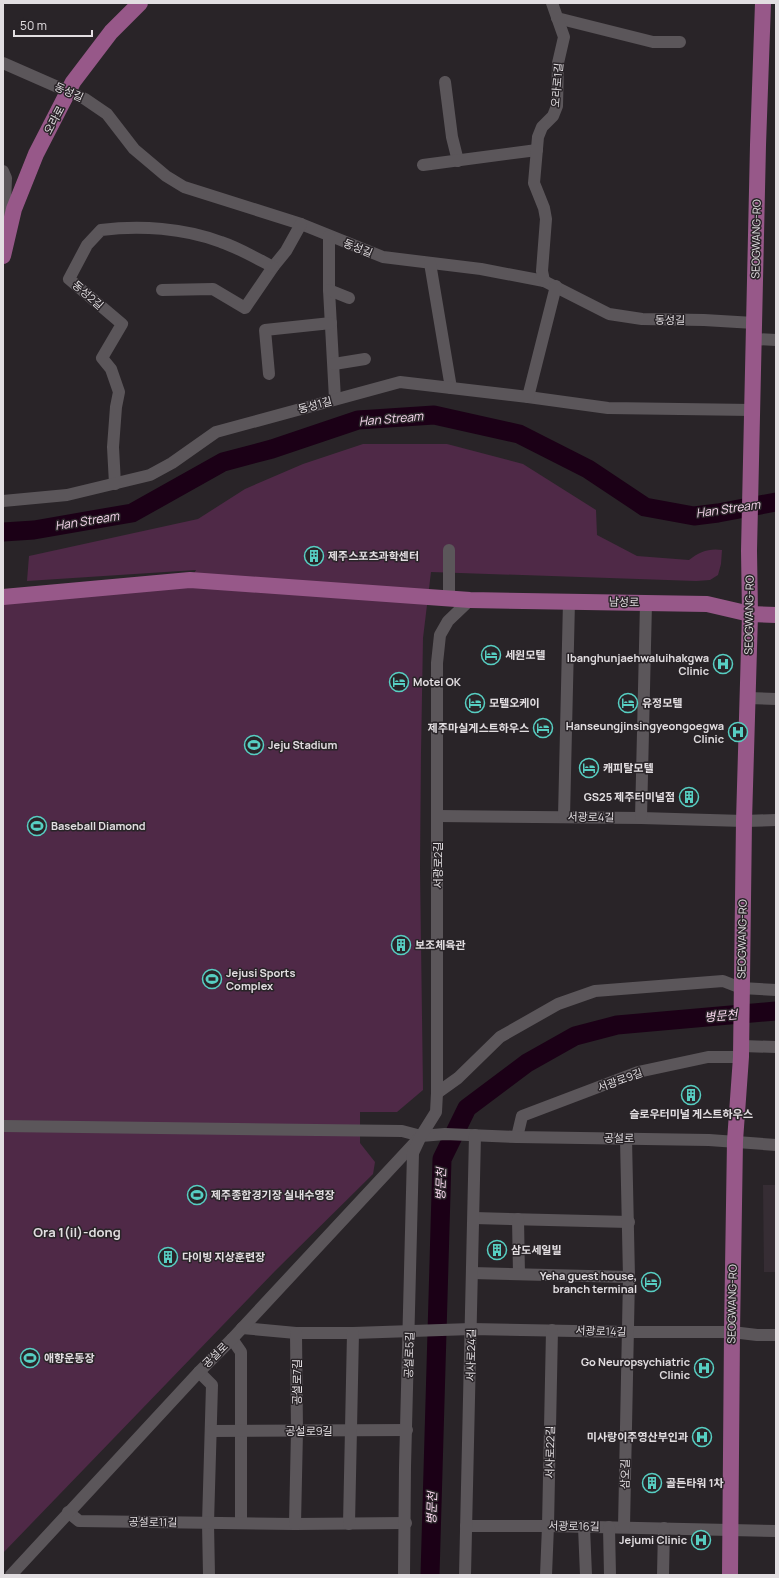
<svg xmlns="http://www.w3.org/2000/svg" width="779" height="1578" viewBox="0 0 779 1578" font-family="Manrope,'Noto Sans KR',sans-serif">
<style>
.built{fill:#362d34}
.green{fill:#4f2947}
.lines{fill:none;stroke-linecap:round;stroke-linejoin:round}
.river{stroke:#1b0016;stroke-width:19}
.minor{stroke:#5b565a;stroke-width:12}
.major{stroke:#975889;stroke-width:16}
.labels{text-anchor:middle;stroke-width:3;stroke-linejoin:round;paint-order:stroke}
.street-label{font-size:11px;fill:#e2dee1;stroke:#292428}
.poi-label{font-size:11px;font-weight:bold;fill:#e2dee1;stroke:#292428;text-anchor:start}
.water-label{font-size:12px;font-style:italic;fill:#f9d8ef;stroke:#292428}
.quarter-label{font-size:13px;font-weight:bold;fill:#e2dee1;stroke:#292428}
</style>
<rect width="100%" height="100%" fill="#292428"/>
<!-- built -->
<path class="built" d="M763,1185H776V1272H764Z"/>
<!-- green -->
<path class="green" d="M363,444H447L523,464L596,510L597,535L637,556L689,560C699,552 709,548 722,550L721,564L718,575L710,580L696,581L431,572L423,638L421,753L420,868L423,1090L397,1112H360V1143L375,1162L373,1174L275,1271L3,1553V599L190,580L196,570L27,581L29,556L198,519L245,489L303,464Z"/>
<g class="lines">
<!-- river -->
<g class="river">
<path d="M3,532L34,530L132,513L223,462L272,449L358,420L434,415L519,434L588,469L645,507L694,516L718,513L776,502"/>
<path d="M430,1575L442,1159L467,1108L527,1063L575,1036L617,1025L776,1011"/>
</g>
<!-- minor -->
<g class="minor">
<path d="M557,18L653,42H680"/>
<path d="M3,63L85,99L107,114L134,149L166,176L184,187L301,224L383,257L481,269L544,281L609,314L642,319L704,320L754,323"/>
<path d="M445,82L452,137L458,161"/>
<path d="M423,165L537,150"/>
<path d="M3,171L6,178L5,205L12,222"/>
<path d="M329,236V290L335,399"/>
<path d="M430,263L451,388"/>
<path d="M544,281L542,271L546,219L544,208L534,183L538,137L542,127L553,116L557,106L558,63L564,37L552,3"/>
<path d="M162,290L213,289L245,308L273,267L286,251L301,224"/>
<path d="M329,290L349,298"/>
<path d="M754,339L776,340"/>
<path d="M334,364L365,359"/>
<path d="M269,374L265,330L331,323"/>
<path d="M528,397L608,408L752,410"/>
<path d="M115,484L113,447L116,407L119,392L111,369L102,358L122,324L69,279L87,245L101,230C140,225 184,228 221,242C239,248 256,258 273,267"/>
<path d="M3,501L67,495L150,475L172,463L216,432L400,382L528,397L556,286"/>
<path d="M449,550V599"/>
<path d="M747,698L776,699"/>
<path d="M438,816L641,818L744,821L776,820"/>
<path d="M564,817L569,601"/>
<path d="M641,818L646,603"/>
<path d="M742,1046L776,1047"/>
<path d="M437,1093L458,1078L500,1037L558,1004L595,991L723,981L741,988L776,990"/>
<path d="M3,1126L402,1131L421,1136"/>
<path d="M517,1137L522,1116L638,1072L708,1057H741"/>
<path d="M474,1218L629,1222"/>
<path d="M518,1219L519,1274"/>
<path d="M472,1273L629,1277"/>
<path d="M242,1328L296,1333H353L471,1329L628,1332H732L757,1335H776"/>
<path d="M232,1339L241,1352V1523"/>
<path d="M199,1372L212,1385L208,1523L209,1575"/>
<path d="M211,1431L407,1430"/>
<path d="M68,1512L79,1521L295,1524L406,1523"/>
<path d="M295,1524L297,1431L296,1333"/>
<path d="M349,1524L353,1333"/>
<path d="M466,1526H548L776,1531"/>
<path d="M584,1527L586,1575"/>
<path d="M609,1527L610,1575"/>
<path d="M624,1527L629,1277L626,1139"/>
<path d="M11,1575L199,1372L232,1339L421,1136L445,1134L517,1137L709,1140L776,1145"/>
<path d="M404,1575L405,1467L413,1153L421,1136L436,1112L437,1093V663L440,635L448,621L470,600"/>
<path d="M465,1575L475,1135"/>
<path d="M546,1575L548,1526L552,1330"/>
<path d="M663,1575L664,1528"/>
</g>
<!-- major -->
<g class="major">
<path d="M3,256L14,209L36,154L73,82L111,32L140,3"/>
<path d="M3,597L190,580L470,600L707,604L750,614L776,615"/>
<path d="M730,1575L732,1332L735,1141L741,1057L744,821L750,614L749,551L758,145L763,3"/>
</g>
</g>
<!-- icons -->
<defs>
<symbol id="building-ring" viewBox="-11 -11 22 22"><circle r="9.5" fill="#292428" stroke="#57cec2" stroke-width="1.5"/><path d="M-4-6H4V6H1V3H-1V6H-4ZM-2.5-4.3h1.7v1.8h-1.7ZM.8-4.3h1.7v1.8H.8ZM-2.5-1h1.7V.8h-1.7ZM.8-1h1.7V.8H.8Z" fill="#57cec2"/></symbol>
<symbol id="hotel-ring" viewBox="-11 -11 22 22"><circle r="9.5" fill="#292428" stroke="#57cec2" stroke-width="1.5"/><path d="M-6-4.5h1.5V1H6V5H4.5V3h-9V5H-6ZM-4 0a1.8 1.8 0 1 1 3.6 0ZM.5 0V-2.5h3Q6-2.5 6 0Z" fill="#57cec2"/></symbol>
<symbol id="hospital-ring" viewBox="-11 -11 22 22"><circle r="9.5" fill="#292428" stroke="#57cec2" stroke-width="1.5"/><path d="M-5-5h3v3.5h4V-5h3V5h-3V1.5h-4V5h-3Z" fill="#57cec2"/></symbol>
<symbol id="stadium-ring" viewBox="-11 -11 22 22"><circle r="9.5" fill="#292428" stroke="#57cec2" stroke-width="1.5"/><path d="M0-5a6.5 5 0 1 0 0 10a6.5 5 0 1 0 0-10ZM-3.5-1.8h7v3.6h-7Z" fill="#57cec2"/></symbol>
</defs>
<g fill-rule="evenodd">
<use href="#building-ring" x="303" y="545" width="22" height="22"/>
<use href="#hotel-ring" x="480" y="644" width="22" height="22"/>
<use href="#hospital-ring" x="712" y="653" width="22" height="22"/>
<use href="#hotel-ring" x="388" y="671" width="22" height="22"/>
<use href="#hotel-ring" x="464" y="692" width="22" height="22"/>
<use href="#hotel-ring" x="617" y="692" width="22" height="22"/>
<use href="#hotel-ring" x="532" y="717" width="22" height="22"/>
<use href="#hospital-ring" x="727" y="721" width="22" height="22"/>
<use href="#stadium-ring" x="243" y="734" width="22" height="22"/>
<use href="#hotel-ring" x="578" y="757" width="22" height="22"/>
<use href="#building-ring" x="678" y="786" width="22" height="22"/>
<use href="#stadium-ring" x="26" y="815" width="22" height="22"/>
<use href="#building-ring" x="390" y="934" width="22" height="22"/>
<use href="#stadium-ring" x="201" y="968" width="22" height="22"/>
<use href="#building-ring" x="680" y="1084" width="22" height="22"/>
<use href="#stadium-ring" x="186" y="1184" width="22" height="22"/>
<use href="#building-ring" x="486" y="1239" width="22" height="22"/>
<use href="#building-ring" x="157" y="1246" width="22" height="22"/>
<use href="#hotel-ring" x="640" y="1271" width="22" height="22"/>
<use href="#stadium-ring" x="19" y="1347" width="22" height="22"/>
<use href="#hospital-ring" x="693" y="1357" width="22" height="22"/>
<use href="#hospital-ring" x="691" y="1426" width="22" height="22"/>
<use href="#building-ring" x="641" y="1472" width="22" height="22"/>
<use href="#hospital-ring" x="690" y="1529" width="22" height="22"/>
</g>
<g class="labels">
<!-- street labels -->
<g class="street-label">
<text transform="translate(557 85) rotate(-85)" y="4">오라로1길</text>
<text transform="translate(69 92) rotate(24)" y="4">동성길</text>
<text transform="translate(54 120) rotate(-62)" y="4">오라로</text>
<text transform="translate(756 239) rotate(-89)" y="4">SEOGWANG-RO</text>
<text transform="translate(358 248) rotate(22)" y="4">동성길</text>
<text transform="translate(88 295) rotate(41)" y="4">동성2길</text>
<text transform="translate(670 320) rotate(1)" y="4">동성길</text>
<text transform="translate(315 405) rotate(-15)" y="4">동성1길</text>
<text transform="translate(624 602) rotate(1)" y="4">남성로</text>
<text transform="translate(749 615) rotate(-89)" y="4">SEOGWANG-RO</text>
<text transform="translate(591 817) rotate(1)" y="4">서광로4길</text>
<text transform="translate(438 865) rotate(-90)" y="4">서광로2길</text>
<text transform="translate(742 939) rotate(-89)" y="4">SEOGWANG-RO</text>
<text transform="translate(620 1080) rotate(-20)" y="4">서광로9길</text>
<text transform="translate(619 1138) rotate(1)" y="4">공설로</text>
<text transform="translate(732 1304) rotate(-89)" y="4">SEOGWANG-RO</text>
<text transform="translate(601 1331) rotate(2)" y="4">서광로14길</text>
<text transform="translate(215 1355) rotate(-45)" y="4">공설로</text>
<text transform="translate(409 1355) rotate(-88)" y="4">공설로5길</text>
<text transform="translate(471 1355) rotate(-89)" y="4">서사로24길</text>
<text transform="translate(297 1382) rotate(-90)" y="4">공설로7길</text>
<text x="309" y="1435">공설로9길</text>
<text transform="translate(550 1452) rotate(-89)" y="4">서사로22길</text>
<text transform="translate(625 1474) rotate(-89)" y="4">삼오길</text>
<text transform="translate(153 1522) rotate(1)" y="4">공설로11길</text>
<text transform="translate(574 1526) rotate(1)" y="4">서광로16길</text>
</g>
<!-- poi labels -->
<g class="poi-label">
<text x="328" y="560">제주스포츠과학센터</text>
<text x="505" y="659">세원모텔</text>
<text x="709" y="662" text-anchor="end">Ibanghunjaehwaluihakgwa<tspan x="709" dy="13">Clinic</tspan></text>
<text x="413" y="686">Motel OK</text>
<text x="489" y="707">모텔오케이</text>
<text x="642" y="707">유정모텔</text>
<text x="724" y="730" text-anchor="end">Hanseungjinsingyeongoegwa<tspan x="724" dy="13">Clinic</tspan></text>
<text x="529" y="732" text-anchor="end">제주마실게스트하우스</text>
<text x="268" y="749">Jeju Stadium</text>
<text x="603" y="772">캐피탈모텔</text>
<text x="675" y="801" text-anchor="end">GS25 제주터미널점</text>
<text x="51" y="830">Baseball Diamond</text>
<text x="415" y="949">보조체육관</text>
<text x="226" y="977">Jejusi Sports<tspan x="226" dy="13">Complex</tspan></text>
<text x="691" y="1118" text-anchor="middle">슬로우터미널 게스트하우스</text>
<text x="211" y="1199">제주종합경기장 실내수영장</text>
<text x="511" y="1254">삼도세일빌</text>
<text x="182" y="1261">다이빙 지상훈련장</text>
<text x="637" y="1280" text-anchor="end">Yeha guest house,<tspan x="637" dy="13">branch terminal</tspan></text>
<text x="44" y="1362">애향운동장</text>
<text x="690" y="1366" text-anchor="end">Go Neuropsychiatric<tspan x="690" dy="13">Clinic</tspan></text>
<text x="688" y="1441" text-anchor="end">미사랑이주영산부인과</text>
<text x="666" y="1487">골든타워 1차</text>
<text x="687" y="1544" text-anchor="end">Jejumi Clinic</text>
</g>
<!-- water labels -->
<g class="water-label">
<text transform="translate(391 419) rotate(-5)" y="4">Han Stream</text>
<text transform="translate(728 509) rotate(-8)" y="4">Han Stream</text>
<text transform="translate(87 521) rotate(-9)" y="4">Han Stream</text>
<text transform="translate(721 1016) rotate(-5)" y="4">병문천</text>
<text transform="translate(441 1184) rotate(-88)" y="4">병문천</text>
<text transform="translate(432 1508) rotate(-88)" y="4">병문천</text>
</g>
<!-- quarter labels -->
<g class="quarter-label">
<text x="77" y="1237">Ora 1(il)-dong</text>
</g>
</g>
<!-- border -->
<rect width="779" height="1578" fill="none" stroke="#e2dee1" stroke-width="8"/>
<!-- scale -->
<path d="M14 30v6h78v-6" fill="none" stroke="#e2dee1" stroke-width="2"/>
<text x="20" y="30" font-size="12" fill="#e2dee1" stroke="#292428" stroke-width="3" paint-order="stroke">50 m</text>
</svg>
